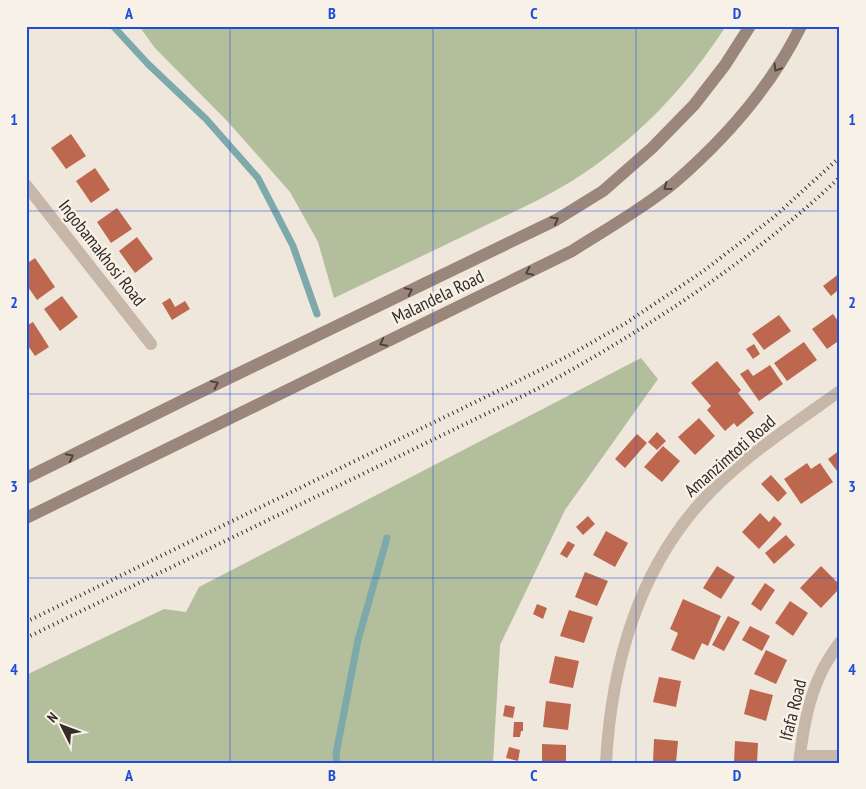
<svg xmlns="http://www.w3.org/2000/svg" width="866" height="789" viewBox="0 0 866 789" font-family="'PT Sans Narrow',sans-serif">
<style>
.green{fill:#b3be9d}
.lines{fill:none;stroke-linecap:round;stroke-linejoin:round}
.stream{stroke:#7da9ab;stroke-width:7}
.building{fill:#bd684e}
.street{stroke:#c7b7a9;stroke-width:12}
.secondary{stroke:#9b867b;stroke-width:12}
.rail{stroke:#352c28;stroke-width:4;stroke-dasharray:1 4;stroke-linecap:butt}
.oneway{stroke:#4e423d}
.grid{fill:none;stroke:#1d4ed8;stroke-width:1;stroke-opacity:0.55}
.labels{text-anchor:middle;stroke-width:5;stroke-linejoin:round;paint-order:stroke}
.street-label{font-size:18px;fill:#352c28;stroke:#f8f1e8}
.neatline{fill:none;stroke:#1d4ed8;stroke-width:2}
.grid-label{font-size:16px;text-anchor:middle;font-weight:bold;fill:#1d4ed8}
</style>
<rect width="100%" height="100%" fill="#f0e7dc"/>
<!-- green -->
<g class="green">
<path d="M139,26H726C686,88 634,142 572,181C541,200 507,215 474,231C428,253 381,276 334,298L318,242L290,192L228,122L155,48Z"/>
<path d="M641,358L658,379L565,510L500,645L493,763H26V675L164,609L186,612L199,587Z"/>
</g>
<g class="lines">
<!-- stream -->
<g class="stream">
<path d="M113,26L148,64L206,119L258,178L293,246L317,314"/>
<path d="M337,763L336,754L358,640L387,538"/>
</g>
</g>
<!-- building -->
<g class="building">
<path d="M71,134L86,156L66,169L51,148Z"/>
<path d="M95,168L110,190L91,203L76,181Z"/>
<path d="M117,208L132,229L111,243L97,222Z"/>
<path d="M137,237L153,259L135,273L119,251Z"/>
<path d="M35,258L55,287L37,300L26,284V264Z"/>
<path d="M840,273V295L837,291L831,296L823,286Z"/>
<path d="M62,296L78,317L60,331L44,309Z"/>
<path d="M170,298L175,307L185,301L190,309L172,320L162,303Z"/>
<path d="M833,314L840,324V340L827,349L812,329Z"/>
<path d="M779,315L791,331L764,350L752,334Z"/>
<path d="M33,322L49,347L35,356L26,343V326Z"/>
<path d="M804,342L817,360L787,381L774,363Z"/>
<path d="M754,344L760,354L753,359L746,349Z"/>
<path d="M717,361L741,390L738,393L754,413L737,427L734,423L725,431L707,410L711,406L691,383Z"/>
<path d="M770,365L783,384L759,401L740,374L748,369L753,376Z"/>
<path d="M699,418L715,436L695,455L678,437Z"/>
<path d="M657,432L666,441L657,450L648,442Z"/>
<path d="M637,434L647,443L625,468L615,459Z"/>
<path d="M663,446L680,461L662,482L644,467Z"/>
<path d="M840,450V475L828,459Z"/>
<path d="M807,463L811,469L820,463L833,482L801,504L784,479Z"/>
<path d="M771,475L787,493L778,502L761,484Z"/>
<path d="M760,513L769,522L774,516L782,524L759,549L742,532Z"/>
<path d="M588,516L595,524L583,535L576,527Z"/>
<path d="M606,531L628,543L615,567L593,555Z"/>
<path d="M786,535L795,545L774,564L765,553Z"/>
<path d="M568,541L575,545L567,558L560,554Z"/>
<path d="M717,566L735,577L721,599L703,588Z"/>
<path d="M821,566L840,585V588L821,608L800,588Z"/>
<path d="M585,572L608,581L597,606L575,597Z"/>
<path d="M765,583L775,590L761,611L751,604Z"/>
<path d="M683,599L721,616L708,646L702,643L694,660L671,650L678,633L670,629Z"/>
<path d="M790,601L808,613L793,636L775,623Z"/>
<path d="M537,604L547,608L543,619L533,614Z"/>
<path d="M569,610L593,617L584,643L560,636Z"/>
<path d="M728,616L740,622L724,651L712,645Z"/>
<path d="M750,626L770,636L762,651L742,640Z"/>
<path d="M766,650L787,660L776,684L754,674Z"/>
<path d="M555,656L579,661L573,688L549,683Z"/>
<path d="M659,677L681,681L676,707L653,702Z"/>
<path d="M750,689L773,695L766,721L744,714Z"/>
<path d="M546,701L571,704L568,730L543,727Z"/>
<path d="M505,705L515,707L513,718L503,716Z"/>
<path d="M514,722H523V731H521L520,737H513Z"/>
<path d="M654,739L678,741L676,763H653Z"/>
<path d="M735,741L758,743L757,763H734Z"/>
<path d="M542,744L566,745V763H542Z"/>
<path d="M509,747L520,750L518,761L506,758Z"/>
</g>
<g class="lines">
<!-- street -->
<g class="street">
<path d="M26,185L151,344"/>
<path d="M800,756H840"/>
<path d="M606,763C611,671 634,582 694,510C734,462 790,427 840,391"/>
<path d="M799,763C803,730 808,698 823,669C828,659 834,651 840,642"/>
</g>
<!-- secondary -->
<g class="secondary">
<path d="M26,478L196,394L556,220L603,191L652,148L694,105L725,65L750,26"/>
<path d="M26,518L572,251C605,230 644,208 674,183C725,139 771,87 801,26"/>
</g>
<!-- rail -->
<g class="rail">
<path d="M26,622L508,386L568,356L626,323L702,272L774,217L840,157"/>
<path d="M26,638L537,389C645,330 750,262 840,177"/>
</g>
</g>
<!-- one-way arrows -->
<defs><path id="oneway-chevron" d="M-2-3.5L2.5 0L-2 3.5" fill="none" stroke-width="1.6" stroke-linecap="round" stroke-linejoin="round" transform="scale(1.25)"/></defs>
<g class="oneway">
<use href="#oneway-chevron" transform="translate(777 68) rotate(122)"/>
<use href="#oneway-chevron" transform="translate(667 187) rotate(144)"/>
<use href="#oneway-chevron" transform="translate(555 220) rotate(-29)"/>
<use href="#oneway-chevron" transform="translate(529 272) rotate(154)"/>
<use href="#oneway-chevron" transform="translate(409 291) rotate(-26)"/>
<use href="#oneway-chevron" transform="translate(383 343) rotate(154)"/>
<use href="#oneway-chevron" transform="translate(215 384) rotate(-26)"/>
<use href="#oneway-chevron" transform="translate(70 457) rotate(-27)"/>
</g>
<!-- grid -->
<path class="grid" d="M230,26V763M433,26V763M636,26V763M26,211H840M26,394H840M26,578H840"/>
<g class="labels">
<!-- street labels -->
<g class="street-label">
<text transform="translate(102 253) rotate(52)" y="6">Ingobamakhosi Road</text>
<text transform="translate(438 297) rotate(-26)" y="6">Malandela Road</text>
<text transform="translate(730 456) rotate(-41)" y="6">Amanzimtoti Road</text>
<text transform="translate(793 710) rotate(-76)" y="6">Ifafa Road</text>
</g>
</g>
<!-- border -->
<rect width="866" height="789" fill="none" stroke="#f8f1e8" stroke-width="55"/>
<!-- north arrow -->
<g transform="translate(62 726) rotate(312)" stroke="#f8f1e8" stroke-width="4" paint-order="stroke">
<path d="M0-4L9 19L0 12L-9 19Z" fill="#352c28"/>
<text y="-8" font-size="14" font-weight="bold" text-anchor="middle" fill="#352c28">N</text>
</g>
<rect x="28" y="28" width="810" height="734" class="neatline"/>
<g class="grid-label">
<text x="129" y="19">A</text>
<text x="332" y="19">B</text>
<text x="534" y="19">C</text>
<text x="737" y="19">D</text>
<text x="14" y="125">1</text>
<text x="852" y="125">1</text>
<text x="14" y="308">2</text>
<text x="852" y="308">2</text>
<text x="14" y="492">3</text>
<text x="852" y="492">3</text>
<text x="14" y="675">4</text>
<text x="852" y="675">4</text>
<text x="129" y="781">A</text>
<text x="332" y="781">B</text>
<text x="534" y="781">C</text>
<text x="737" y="781">D</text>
</g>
</svg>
